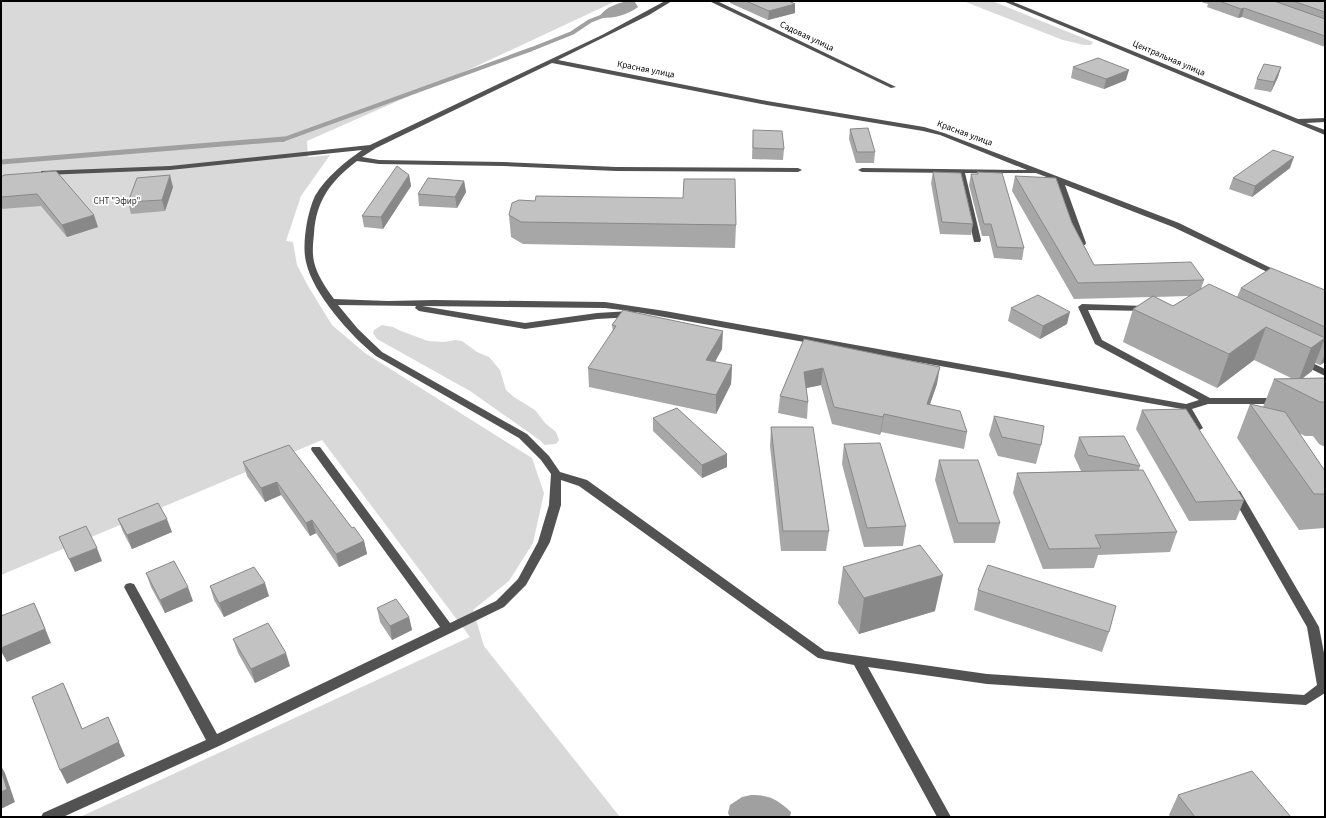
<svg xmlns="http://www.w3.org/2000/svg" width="1326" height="818" viewBox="0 0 1326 818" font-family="'Source Sans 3',sans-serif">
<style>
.green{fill:#d9d9d9}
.water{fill:#a0a0a0}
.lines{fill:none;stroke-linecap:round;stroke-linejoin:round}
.stream-far1{stroke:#a0a0a0;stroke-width:4}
.stream{stroke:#a0a0a0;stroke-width:5}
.minor{fill:#525252;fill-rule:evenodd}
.wall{fill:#a7a7a7;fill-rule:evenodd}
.shaded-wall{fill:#888}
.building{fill:#c2c2c2;stroke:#888}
.labels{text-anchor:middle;stroke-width:3.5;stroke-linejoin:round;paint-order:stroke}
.far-street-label{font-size:9px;fill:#000;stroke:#fff}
.far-park-label{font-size:9px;fill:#303030;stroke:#fff}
</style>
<rect width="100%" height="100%" fill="#fff"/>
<!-- green -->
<g class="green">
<path d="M1,1H616L466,71L307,141L308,157L330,155L301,196L286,241L293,242L297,265L308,286L332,325L365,353L532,458L544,493L533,543L509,581L473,610L484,646L620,817H80L470,637L322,440L1,575Z"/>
<path d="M963,1H992L1093,42L1091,45H1084L1063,40Z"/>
<path d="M382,325L393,327L401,331L428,341L444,342L456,340L462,341L477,352L489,357L500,370L506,390L514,397L535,410L545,423L556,432L559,440L556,444L544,445L541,441L470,391L377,339L373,333L374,330Z"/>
</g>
<!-- water -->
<g class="water">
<path d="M632,1L635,2L638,7C628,15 614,18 602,18L600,16C605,7 622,1 632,1Z"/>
<path d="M751,795C770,795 777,799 791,812L790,817H730L728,813L730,805L742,797Z"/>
</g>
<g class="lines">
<!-- stream-far1 -->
<path class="stream-far1" d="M282,140L532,49L572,33L590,21L608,14"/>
<!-- stream -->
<path class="stream" d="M1,162L284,139"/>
<!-- minor -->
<g class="minor">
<path d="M665,1H672L649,15L558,60L767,101L924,127L944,133L1179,223L1285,275L1281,278L1278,277L1173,227L1065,185L1086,243L1085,245H1079L1057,181L1036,173H965L981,240L980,242H974L958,173L862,172L858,170L862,168L1027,170L940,135L923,131L767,105L552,63L376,148L362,157L379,160L503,162L616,167L798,168L802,170L798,172L616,171L503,166L379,164L357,161C331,181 316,200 314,234C313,243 312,253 314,262C317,275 326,288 334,299L388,301L434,300L605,302L665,311L1186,404L1199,400L1095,344L1078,307L1082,304L1146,306L1150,309L1149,311L1088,310L1102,340L1210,398H1279L1284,401L1279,404H1208L1192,409L1203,428L1198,431L1194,430L1182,409L636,312L637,314L636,316L633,317L597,319L525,329L419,311L415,308L416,306L338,305L358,329L382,352L527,434L549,456L560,472L587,480L825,651L987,674L1304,695L1317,685L1307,627L1231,494L1232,491H1240L1319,627L1325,658V693L1306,705L987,684L868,667L951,817H937L854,665L818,658L579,486L561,480V505L550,542L526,585L504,607L219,746L63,817H41L43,813L206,740L124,587L126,584L130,583L134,584L217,734L440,627L312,451L311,449L312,447H320L450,623L496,601L518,579L538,542L549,505L551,474L541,460L519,438L376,356C351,336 313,294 306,262C303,249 305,234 307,222C309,213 311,204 315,196C326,177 345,162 362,150L170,170L44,175H41V171L170,166L370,145L602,35ZM422,306L605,308L630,311L597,313L525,323Z"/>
<path d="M709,1H717L896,87L891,88Z"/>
<path d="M1003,1H1011L1298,119L1325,118V122L1306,123L1325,130V135Z"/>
<path d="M1302,358L1325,369V376L1299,363L1297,361Z"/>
</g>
</g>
<!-- wall -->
<g class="wall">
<path d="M730,1H789L795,4V13L768,20L730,3Z"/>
<path d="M1198,1H1325V47L1242,17L1238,18L1207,7L1208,4Z"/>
<path d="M1073,67L1126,80L1104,89L1071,78Z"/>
<path d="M1281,67L1278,77L1271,92L1254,89L1257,79Z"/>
<path d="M850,129L875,152L874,163H856L849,139Z"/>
<path d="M753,130L784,149L783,160L752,159Z"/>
<path d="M1290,168L1252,197L1229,189L1233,178Z"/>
<path d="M933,172L973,224L971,235L940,234L931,183Z"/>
<path d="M977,172L1024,248L1022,260L994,258L989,236H982L969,185L971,174H977Z"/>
<path d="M409,175L411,186L383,229L364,227L362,216Z"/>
<path d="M1,176H3L98,227L67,237L41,206L1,209Z"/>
<path d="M1015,176L1072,223L1094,265L1204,280L1201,289L1237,297L1241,288L1325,290V362L1320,365L1315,363L1312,371L1302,378H1325V447L1319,444L1313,436H1305L1299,433L1325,471V526L1324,528L1299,530L1237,438L1250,404L1263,407L1274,379L1291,378L1254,360L1217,388L1123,342L1133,309L1151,297L1074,299L1012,191ZM1189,296L1173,306L1155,297Z"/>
<path d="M464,181L466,192L457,208L419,206L418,194Z"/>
<path d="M173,187L165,211L131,214L128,202Z"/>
<path d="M683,198L736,225L735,248L523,244L511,237L509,215L535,201Z"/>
<path d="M1011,308L1067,324L1040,339L1008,321Z"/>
<path d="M612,325L722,349L715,362L732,365L731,384L716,414L589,387L588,368L613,332Z"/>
<path d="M804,339L937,384L930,404L967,432L964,449L881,432L880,435L832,424L821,385L806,388L808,402L807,419L778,413L780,396Z"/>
<path d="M1142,410L1244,500L1236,520L1189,521L1136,429Z"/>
<path d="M994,416L1041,445L1036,464L998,456L989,435Z"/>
<path d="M653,418L727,454V467L702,478L653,431Z"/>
<path d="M771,427L829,531L826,551H781L770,446Z"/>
<path d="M1079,437L1140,466L1139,470L1177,532L1170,552L1098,555L1094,568L1043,569L1013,493L1017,473L1081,471L1074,456Z"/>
<path d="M844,444L906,526L903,546L864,547L842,464Z"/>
<path d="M289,445L352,528L364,541L367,554L339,567L316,533L310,536L281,495L265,502L247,476L243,462Z"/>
<path d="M939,460L1000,523L995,543H954L935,480Z"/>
<path d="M118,519L172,532L132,549L123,532Z"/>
<path d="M843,567L935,611L859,634L838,603Z"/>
<path d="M146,573L193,601L165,613L151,587Z"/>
<path d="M210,586L269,596L224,617L214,600Z"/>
<path d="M978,590L1109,632L1102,652L974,610Z"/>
<path d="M377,608L409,617L412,630L392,640L380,622Z"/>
<path d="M233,639L290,666L255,683L238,653Z"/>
<path d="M1178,795L1291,817H1171L1169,815Z"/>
</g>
<!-- shaded-wall -->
<g class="shaded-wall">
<path d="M795,4V13L768,20L769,11Z"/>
<path d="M1244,8L1242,17L1238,18L1241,9Z"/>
<path d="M1281,67L1278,77L1271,92L1274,82Z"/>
<path d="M1129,70L1126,80L1104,89L1106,79Z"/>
<path d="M1294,157L1290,168L1252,197L1255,186Z"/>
<path d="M170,175L173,187L165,211L162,200Z"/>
<path d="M409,175L411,186L383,229L381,217Z"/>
<path d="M464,181L466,192L457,208L455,197Z"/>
<path d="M94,215L98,227L67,237L62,225Z"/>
<path d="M1070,312L1067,324L1040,339L1043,326Z"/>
<path d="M1266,327L1254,360L1217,388L1229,354Z"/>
<path d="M723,331L722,349L705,379L706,360Z"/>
<path d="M1325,338L1312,371L1298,382L1311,348Z"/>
<path d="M1325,354V362L1320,365Z"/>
<path d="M732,365L731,384L716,414V395Z"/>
<path d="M940,367L937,384L924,421L927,404Z"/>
<path d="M823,368L821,385L802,389L804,372Z"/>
<path d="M884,414L881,432L880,435L883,417Z"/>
<path d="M727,454V467L702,478V465Z"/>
<path d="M277,482L281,495L265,502L261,488Z"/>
<path d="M167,519L172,532L132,549L127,535Z"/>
<path d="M312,520L316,533L310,536L306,523Z"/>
<path d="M364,541L367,554L339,567L336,554Z"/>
<path d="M97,548L102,561L75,572L69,559Z"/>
<path d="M943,575L935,611L859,634L864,598Z"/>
<path d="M265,583L269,596L224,617L219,603Z"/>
<path d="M188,587L193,601L165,613L160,600Z"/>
<path d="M34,603L40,616L51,643L7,662L1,651V648Z"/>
<path d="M409,617L412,630L392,640L390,626Z"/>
<path d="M286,653L290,666L255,683L251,669Z"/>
<path d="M63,683L69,696L88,743L82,729Z"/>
<path d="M108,717L125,756L67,784L60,770Z"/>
<path d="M1,766L5,773L15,802L1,809Z"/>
</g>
<!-- building -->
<g class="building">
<path d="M746,1H789L795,4L769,11Z"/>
<path d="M1219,1H1274L1325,19V36L1244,8L1241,9Z"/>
<path d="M1293,1H1325V12Z"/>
<path d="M1098,58L1129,70L1106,79L1073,67Z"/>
<path d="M1264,64L1281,67L1274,82L1257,79Z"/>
<path d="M868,128L875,152H857L850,129Z"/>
<path d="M753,130L782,131L784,149L753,148Z"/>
<path d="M1273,150L1294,157L1255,186L1233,178Z"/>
<path d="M397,166L409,175L381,217L362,216Z"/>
<path d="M56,171L94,215L62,225L37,194L1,197V176H3L4,175Z"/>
<path d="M933,172L961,173L973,224L942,222Z"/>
<path d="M977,172L1002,173L1024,248L997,247L991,224H984L971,174H978Z"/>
<path d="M170,175L162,200L128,202L137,178Z"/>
<path d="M1015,176L1056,178L1072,223L1094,265L1191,262L1204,280L1078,283Z"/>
<path d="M428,178L464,181L455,197L418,194Z"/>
<path d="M684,179H735L736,225L521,222L509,215L512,203L519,200L535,201L536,196L683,198Z"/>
<path d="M1271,268L1325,290V327L1241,288Z"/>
<path d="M1209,284L1325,338L1311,348L1266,327L1229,354L1133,309L1153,296L1173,306Z"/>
<path d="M1038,295L1070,312L1043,326L1011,308Z"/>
<path d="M623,310L723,331L706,360L732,365L716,395L588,368L616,326L612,325Z"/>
<path d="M804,339L940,367L927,404L960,411L967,432L884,414L883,417L834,407L823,368L804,372L808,402L780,396Z"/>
<path d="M1325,378V402H1320L1274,379Z"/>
<path d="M1250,404L1285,412L1325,471V494H1314Z"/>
<path d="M677,408L727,454L702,465L653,418Z"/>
<path d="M1186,409L1244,500L1196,502L1142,410Z"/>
<path d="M994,416L1044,426L1041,445L1002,437Z"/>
<path d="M771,427H813L829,531H783Z"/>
<path d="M1124,436L1140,466L1088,455L1079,437Z"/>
<path d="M880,443L906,526L867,528L844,444Z"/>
<path d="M289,445L352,528L354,527L364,541L336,554L312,520L306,523L277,482L261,488L243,462Z"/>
<path d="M939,460H978L1000,523H958Z"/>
<path d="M1143,470L1177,532L1095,535L1101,548L1049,549L1017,473Z"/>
<path d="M158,503L167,519L127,535L118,519Z"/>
<path d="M86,526L97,548L69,559L59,537Z"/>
<path d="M920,545L943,575L864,598L843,567Z"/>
<path d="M174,561L188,587L160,600L146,573Z"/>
<path d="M988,565L1116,606L1109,632L978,590Z"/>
<path d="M254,567L265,583L219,603L210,586Z"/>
<path d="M396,599L409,617L390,626L377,608Z"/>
<path d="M34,603L45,629L1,648V616Z"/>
<path d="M268,623L286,653L251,669L233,639Z"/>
<path d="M63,683L82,729L108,717L119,742L60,770L32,697Z"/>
<path d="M1,770L7,789L1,792Z"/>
<path d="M1252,771L1291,817H1195L1178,795Z"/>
</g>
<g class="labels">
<!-- far-street labels -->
<g class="far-street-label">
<text transform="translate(807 36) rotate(25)" y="3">Садовая улица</text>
<text transform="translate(1169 58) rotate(23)" y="3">Центральная улица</text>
<text transform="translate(646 69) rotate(11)" y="3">Красная улица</text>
<text transform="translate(965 133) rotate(20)" y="3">Красная улица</text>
</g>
<!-- far-park labels -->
<g class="far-park-label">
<text x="117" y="204">СНТ "Эфир"</text>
</g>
</g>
<!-- border -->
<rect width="1326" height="818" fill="none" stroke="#000000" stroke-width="4"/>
</svg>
